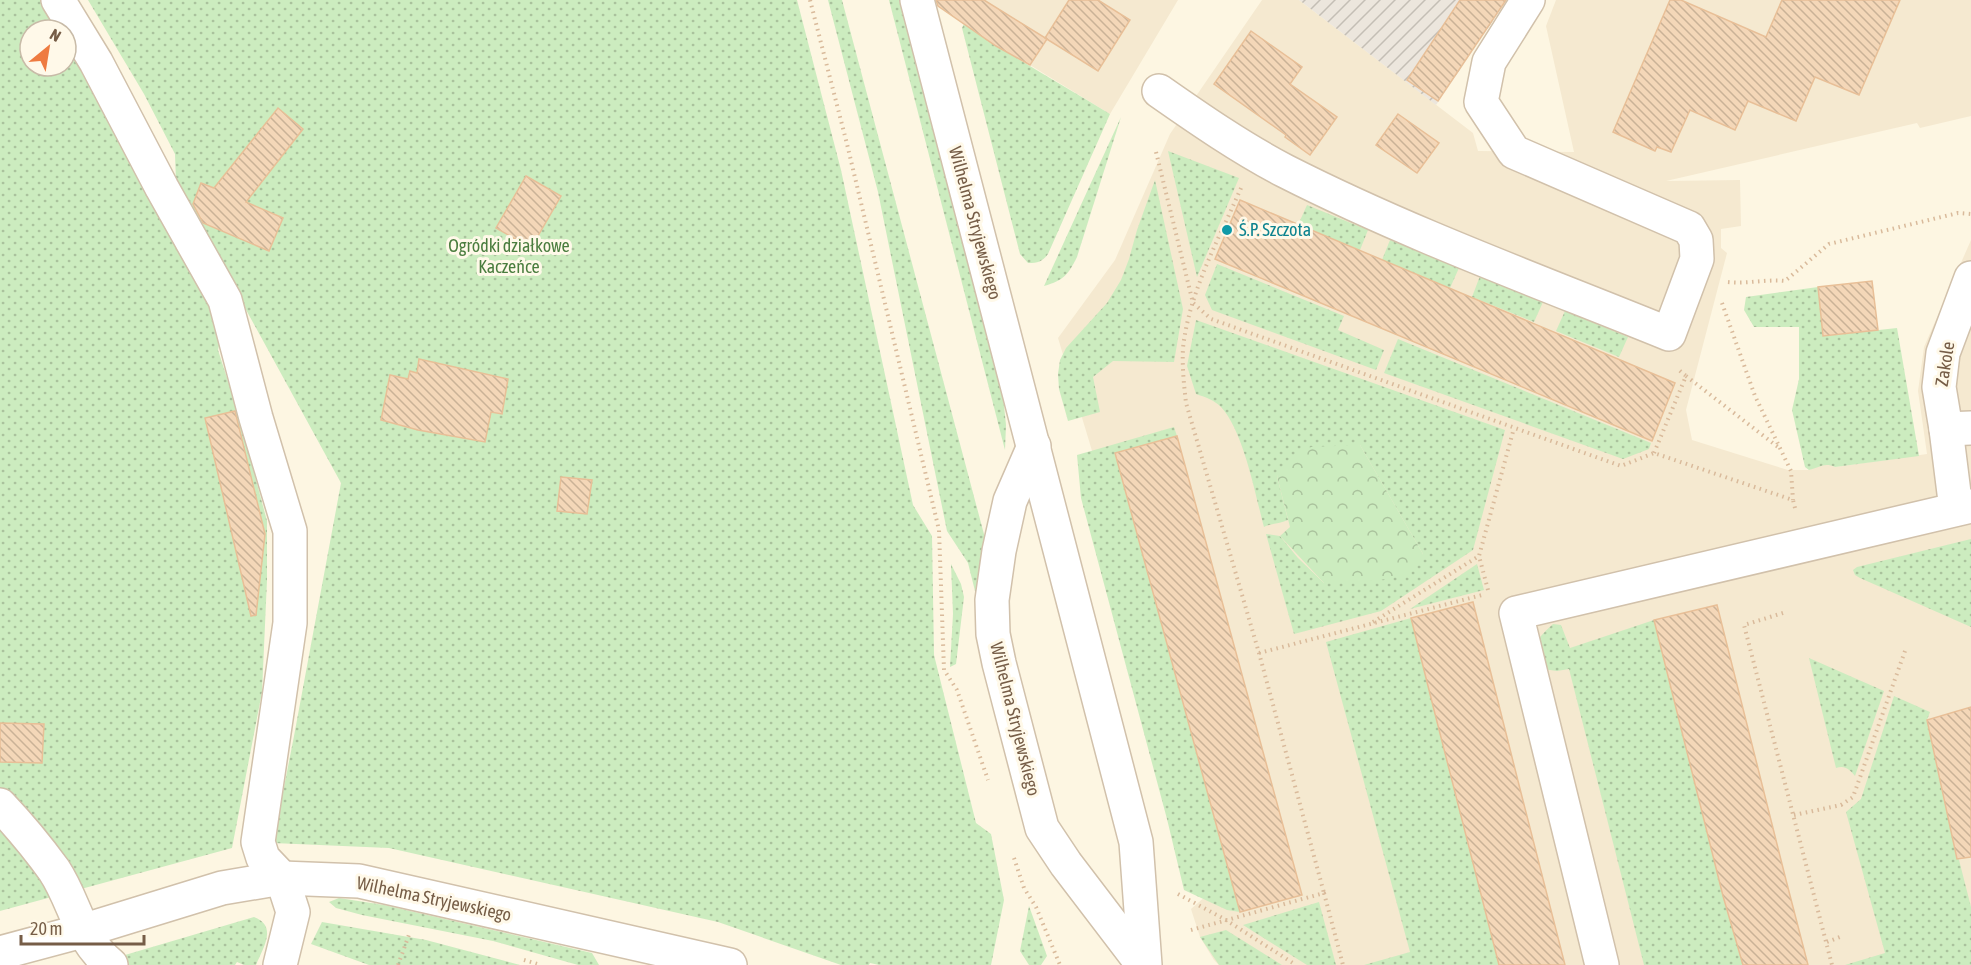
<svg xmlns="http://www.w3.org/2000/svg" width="1971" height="965" viewBox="0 0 1971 965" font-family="'Asap Condensed',sans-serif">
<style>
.residential{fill:#f5e9d0}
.industrial{fill:url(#industrial-furrows)}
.grass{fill:url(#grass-dots)}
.forest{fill:url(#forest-crowns)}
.building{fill:url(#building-back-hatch);stroke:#e8bf97;stroke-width:1.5}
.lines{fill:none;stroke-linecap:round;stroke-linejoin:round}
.minor-casing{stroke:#d1c1ab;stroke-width:36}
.path{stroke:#d9ba9b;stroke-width:4;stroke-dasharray:1.5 4.5;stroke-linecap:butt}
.minor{stroke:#fff;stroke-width:33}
.culture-dot{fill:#0f9aa8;stroke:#fff9e9;stroke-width:2}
.labels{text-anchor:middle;stroke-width:6;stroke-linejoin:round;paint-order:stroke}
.street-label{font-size:18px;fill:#765d47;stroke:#fff9e9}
.culture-label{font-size:18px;fill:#0d838f;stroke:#fff9e9;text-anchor:start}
.park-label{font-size:18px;fill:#4a7d3e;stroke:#fff9e9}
</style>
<defs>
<pattern id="industrial-furrows" width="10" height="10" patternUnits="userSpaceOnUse" patternTransform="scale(1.5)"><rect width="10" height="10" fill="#ece6dd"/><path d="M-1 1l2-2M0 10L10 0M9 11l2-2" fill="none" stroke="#c4beb5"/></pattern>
<pattern id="grass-dots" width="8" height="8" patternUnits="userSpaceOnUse" patternTransform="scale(1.5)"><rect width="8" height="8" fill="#ccecbf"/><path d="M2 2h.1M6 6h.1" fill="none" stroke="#aac29d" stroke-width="1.8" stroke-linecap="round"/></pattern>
<pattern id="forest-crowns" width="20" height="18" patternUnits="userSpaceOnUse" patternTransform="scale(1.5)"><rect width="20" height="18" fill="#ccecbf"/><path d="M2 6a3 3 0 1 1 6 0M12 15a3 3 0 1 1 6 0" fill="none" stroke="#aac29d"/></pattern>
<pattern id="building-back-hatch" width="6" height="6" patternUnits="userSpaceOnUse" patternTransform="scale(1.5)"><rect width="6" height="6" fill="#f4d7b8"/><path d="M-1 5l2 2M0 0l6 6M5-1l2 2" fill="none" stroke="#cab297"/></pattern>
</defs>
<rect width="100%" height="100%" fill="#fdf6e2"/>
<!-- residential -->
<g class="residential">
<path d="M958,0H1178L1110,114L1030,65L1002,50L964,24Z"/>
<path d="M1262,0H1299L1473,133L1478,151L1574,152L1546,26L1556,0H1971V116L1920,128L1917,123L1666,181L1740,180L1741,226L1721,229V248L1727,253L1686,410L1692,440L1788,470H1809L1817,466L1829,464L1835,467L1927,454L1918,391L1924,347L1971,240V965H1219L1214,960L1200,937L1191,909L1222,882L1058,338L1115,260L1170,134Z"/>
</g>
<!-- industrial -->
<path class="industrial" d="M1299,0H1507L1436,105Z"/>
<!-- grass -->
<g class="grass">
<path d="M0,0H40L58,30H30V66H66V45L201,277L222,333L218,350L237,409L267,521V580L262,692L232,848L0,911Z"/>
<path d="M88,0H797L841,170L913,505L932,536L934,655L976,823L991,834L1004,900L991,965H879L870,963L869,965H841L718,922L389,848L273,843L294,736L341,483L176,182L175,154L144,94Z"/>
<path d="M828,0H842L985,538L977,599L968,563L947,531L878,192Z"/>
<path d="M889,0H899L1003,396L1006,425L1005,450Z"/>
<path d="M964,24C1011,56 1061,84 1110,114L1048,254C1042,262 1038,263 1028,263L1020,254L962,28Z"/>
<path d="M1121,117L1077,257C1068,275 1064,280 1044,286Z"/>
<path d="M1168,151L1239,178L1197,277Z"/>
<path d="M1155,180L1183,309L1174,362L1113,361L1093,377L1100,412L1068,421L1059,389L1058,374L1060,360L1066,348L1107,303L1121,280L1129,259L1137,230Z"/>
<path d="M1307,205L1368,230L1360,250L1298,225Z"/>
<path d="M1390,240L1459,268L1450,288L1382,260Z"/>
<path d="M1217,264L1344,316L1338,330L1384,350L1376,370L1212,310L1205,295Z"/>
<path d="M1480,276L1543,302L1534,322L1472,297Z"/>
<path d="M1818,287L1824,336L1897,328L1919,456L1835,467C1824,462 1819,468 1809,470L1805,467L1792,410L1799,379V327H1754L1744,310L1746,297Z"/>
<path d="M1565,311L1628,337L1619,357L1556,331Z"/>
<path d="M1196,320L1505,430L1473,550L1381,611L1294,634L1266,534L1280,536L1298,558L1324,583L1423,554L1360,445L1277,476L1288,520C1279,524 1272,523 1264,527C1255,494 1244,432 1221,407C1214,400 1205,397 1196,394L1187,366Z"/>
<path d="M1398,339L1651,443L1649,449L1623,459L1384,373Z"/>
<path d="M1174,427L1177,436L1115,453L1240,912L1227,910L1184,890L1167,819L1081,498L1077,455Z"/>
<path d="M1971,539V627L1860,578L1855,575L1853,570L1857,567Z"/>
<path d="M951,564L961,584L964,597L956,664L950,667L953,614Z"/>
<path d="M1477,564L1484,590L1410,609Z"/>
<path d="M1411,618L1499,965H1364L1410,952L1326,642Z"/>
<path d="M1654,620L1723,896L1743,965H1644L1569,669L1557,671L1543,669C1534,644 1533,642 1553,624L1561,625L1570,648Z"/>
<path d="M1809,658L1884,691L1855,776C1849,769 1845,765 1836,768Z"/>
<path d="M1894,696L1930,712L1927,720L1944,801L1971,907V965H1845L1885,953L1846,812L1861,799Z"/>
<path d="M339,898L384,905L592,953L599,965H578L493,941L362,915L336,908L329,902Z"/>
<path d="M1319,902L1336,965H1307L1243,925Z"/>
<path d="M1029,906L1047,956L1041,965H1029L1020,951Z"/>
<path d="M254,917C278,926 263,948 256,965H244L237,962L235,965H121L125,955Z"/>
<path d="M322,922L426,940L520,965H369L311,944Z"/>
<path d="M1226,930L1282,965H1219L1200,937Z"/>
</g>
<!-- forest -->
<path class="forest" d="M1360,445L1423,554C1420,559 1416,566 1412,570C1397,582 1343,583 1324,583L1280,536L1290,527L1277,476L1297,455L1311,447Z"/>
<!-- building -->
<g class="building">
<path d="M936,0H984L1047,39L1030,65L996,46L938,6Z"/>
<path d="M1069,0H1098L1130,20L1098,71L1045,38Z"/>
<path d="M1460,0H1506L1438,101L1407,80Z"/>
<path d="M1670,0H1681L1766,37L1782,0H1900L1859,95L1815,77L1796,121L1748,101L1735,130L1690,110L1671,152L1657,147L1655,151L1613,132Z"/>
<path d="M1251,31L1302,67L1290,84L1337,117L1310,155L1285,137L1286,135L1214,84Z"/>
<path d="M278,108L303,129L246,202L283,218L269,251L203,223L193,204L201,183L214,188Z"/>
<path d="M1398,114L1439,143L1417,173L1376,145Z"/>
<path d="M526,176L561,196L531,248L496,228Z"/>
<path d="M1240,200L1675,383L1652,441L1215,259Z"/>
<path d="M1872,281L1878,330L1823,336L1818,287Z"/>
<path d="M419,359L508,379L502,414L491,412L485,442L418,430L381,420L390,375L408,379L410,371L417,373Z"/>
<path d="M235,411L265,534L256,615L251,616L205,418Z"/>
<path d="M1177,436L1302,895L1240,912L1115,453Z"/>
<path d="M561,477L592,480L587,514L557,511Z"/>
<path d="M1473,602L1518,781L1565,965H1499L1433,706L1411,618Z"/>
<path d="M1717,605L1786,880L1808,965H1743L1723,896L1654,620Z"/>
<path d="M1971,707V857L1957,859L1927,720Z"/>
<path d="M0,723L44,724L42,763L0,762Z"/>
</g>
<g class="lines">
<defs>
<g id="minor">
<path d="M58,0L96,62L162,188L225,300L256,418L290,531V623L258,842L263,858L282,878L293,912L280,965"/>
<path d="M917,0L1136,842L1145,965"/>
<path d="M1159,91C1199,119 1241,148 1285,171C1409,234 1541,282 1669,334L1697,259L1696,240L1689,228L1514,152L1481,102L1489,62L1528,0"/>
<path d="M1971,278L1943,353L1939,387L1946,429L1971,428"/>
<path d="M1946,429L1956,509"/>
<path d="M1034,446L1010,501L999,551L992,600L993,634L999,663L1042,828L1066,864L1143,965"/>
<path d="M0,805C19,825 38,848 54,870C76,903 77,937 111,965"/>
<path d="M0,953L82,931L222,888L282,878L359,881L730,965"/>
<path d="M1602,965L1516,613L1971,506"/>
</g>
</defs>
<!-- minor casing -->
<use href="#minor" class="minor-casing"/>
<!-- path -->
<g class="path">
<path d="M810,0L847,144L939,530L944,670L957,690L988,780"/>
<path d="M1156,152L1193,303L1211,319L1621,466L1654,453L1793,500L1795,508"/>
<path d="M1241,188C1219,239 1189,292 1183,348C1182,367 1184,385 1186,403L1259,653L1324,893"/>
<path d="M1728,282C1748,284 1766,279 1785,281L1829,244L1958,213L1971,214"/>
<path d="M1722,303L1755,396L1791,471L1793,500"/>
<path d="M1686,376L1778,447"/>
<path d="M1654,453L1686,376L1679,370"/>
<path d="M1488,590L1479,556L1514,428"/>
<path d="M1783,613L1744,625L1832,965"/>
<path d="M1373,622L1479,556"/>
<path d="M1259,653L1482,595"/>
<path d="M1794,815L1841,805L1853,797L1905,651"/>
<path d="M1014,858L1024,888L1036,907L1060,965"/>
<path d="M1178,894L1226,920L1296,965"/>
<path d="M1191,930L1324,893L1343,965"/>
<path d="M1827,942L1840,937"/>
<path d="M524,960L541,965"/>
<path d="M398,965L410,932"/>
</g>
<!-- minor -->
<use href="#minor" class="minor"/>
</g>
<!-- markers -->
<circle class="culture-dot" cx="1227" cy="230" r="6"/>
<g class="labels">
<!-- street labels -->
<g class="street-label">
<text transform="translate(975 223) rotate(75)" y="6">Wilhelma Stryjewskiego</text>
<text transform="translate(1945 364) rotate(-81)" y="6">Zakole</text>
<text transform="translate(1015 719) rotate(76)" y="6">Wilhelma Stryjewskiego</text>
<text transform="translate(434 899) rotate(12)" y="6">Wilhelma Stryjewskiego</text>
</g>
<!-- culture labels -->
<g class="culture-label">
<text x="1239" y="236">Ś.P. Szczota</text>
</g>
<!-- park labels -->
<g class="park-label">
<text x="509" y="252">Ogródki działkowe<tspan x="509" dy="21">Kaczeńce</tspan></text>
</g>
</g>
<!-- north arrow -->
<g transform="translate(48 48) rotate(30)"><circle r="28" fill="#fff9e9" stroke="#c8bba8" stroke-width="1.5"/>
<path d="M0-4.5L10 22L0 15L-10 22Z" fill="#ee7b40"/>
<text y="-9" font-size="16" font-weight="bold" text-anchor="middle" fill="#765d47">N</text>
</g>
<!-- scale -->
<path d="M21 935v9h123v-9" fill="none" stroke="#765d47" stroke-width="3"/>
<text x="30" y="935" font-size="18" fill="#765d47" stroke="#fff9e9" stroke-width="4.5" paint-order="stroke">20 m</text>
</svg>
